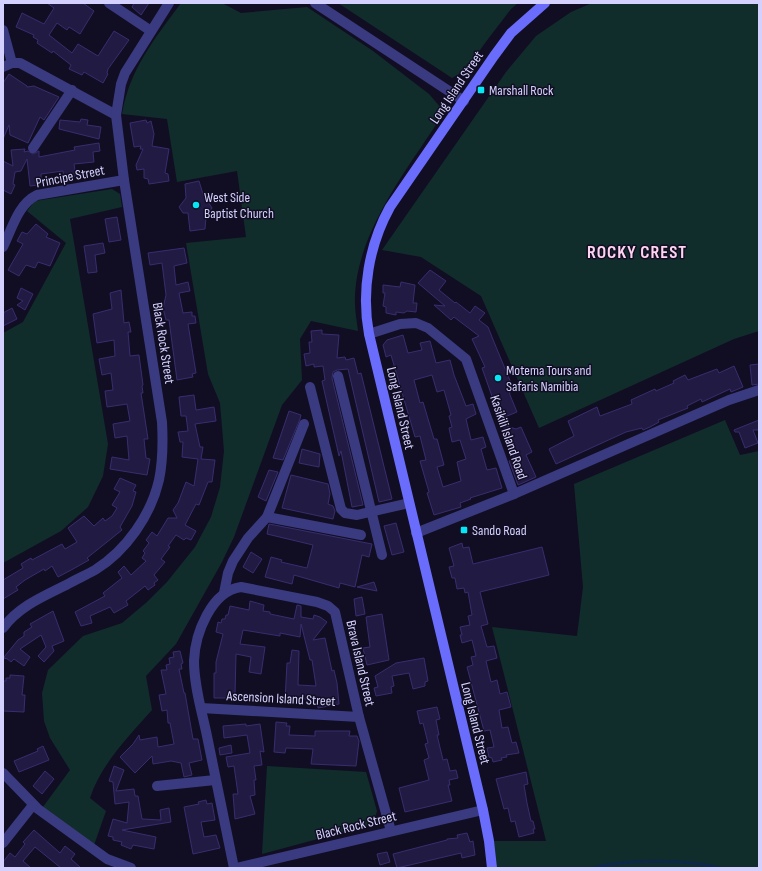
<svg xmlns="http://www.w3.org/2000/svg" width="762" height="871" viewBox="0 0 762 871" font-family="'Sofia Sans Condensed',sans-serif">
<style>
.green{fill:#112d2b}
.lines{fill:none;stroke-linecap:round;stroke-linejoin:round}
.stream{stroke:#0e2648;stroke-width:3}
.building{fill:#211b43;stroke:#382d6f;fill-rule:evenodd}
.street{stroke:#3a3a81;stroke-width:10}
.secondary{stroke:#6a6cfc;stroke-width:10}
.poi-dot{fill:#05e7f6;stroke:#110e23;stroke-width:1.5}
.labels{text-anchor:middle;stroke-width:3;stroke-linejoin:round;paint-order:stroke}
.street-label{font-size:14px;fill:#d4d1fe;stroke:#110e23}
.poi-label{font-size:14px;fill:#d4d1fe;stroke:#110e23;text-anchor:start}
.district-label{font-size:18px;font-weight:bold;letter-spacing:1px;fill:#fed3f0;stroke:#110e23}
</style>
<rect width="100%" height="100%" fill="#110e23"/>
<!-- green -->
<g class="green">
<path d="M181,3H222L241,13L307,7L373,51L429,94L441,108L440,119C405,172 353,238 355,304C355,313 357,322 358,331L311,321L300,339L302,380L282,405L234,537L222,562L176,644L146,676L152,710C129,736 101,764 90,798L106,811L93,848L40,811L70,770L50,738L44,721L42,693L48,670L83,636L122,623L147,602L167,582L195,547L211,517L220,487L224,451L220,403L208,374L186,243L246,237L237,171L177,182L167,119L122,114C130,68 154,40 181,3Z"/>
<path d="M338,3H518L511,9L485,43L466,70L452,78Z"/>
<path d="M592,3H759V331L734,339L539,428L481,296L421,257L382,250L506,72L536,36L571,12Z"/>
<path d="M112,189L120,194L122,207L70,219L108,444L103,476L88,507L61,531L3,563V333L23,322L66,243L27,211L35,201Z"/>
<path d="M725,420L740,455L759,451V868H491L489,841H546L492,627L577,636L583,587L574,484Z"/>
<path d="M267,766L366,772L377,811L374,821L366,826L262,854Z"/>
</g>
<g class="lines">
<!-- stream -->
<path class="stream" d="M594,868C622,859 691,859 719,868"/>
</g>
<!-- building -->
<g class="building">
<path d="M47,3H83L94,11L80,34L69,27L67,30L57,23L49,35L72,53L78,44L98,56L114,31L129,40L108,69L107,73L108,74L103,83L84,72L82,75L69,69L71,65L53,51L52,53L37,43L38,40L33,37L34,35L16,27L22,13L44,24L54,8Z"/>
<path d="M134,3H149L141,15L132,7Z"/>
<path d="M9,74L27,86V87L34,86L59,97L44,120L40,117L28,143L10,135L9,125L3,139V83Z"/>
<path d="M81,119L88,120L87,125L101,127L99,139L59,129L60,120L80,122Z"/>
<path d="M146,120L147,123L151,121L154,134L152,146L169,149L165,173L168,174L169,181L149,184L148,179L144,178V169L137,170L136,165L143,149H140L141,146L134,147L130,123Z"/>
<path d="M99,143L100,151L93,152L94,162L74,164L76,176L64,178L63,171L41,174V182L38,185L30,186L27,159L21,171L15,172L13,184L15,185L11,194L3,190V161L13,166L11,150L25,149L24,152L28,151L33,154L39,151V157L75,150L74,147Z"/>
<path d="M199,181L203,194L212,208L206,217L205,229L190,231L188,213H183L179,207L186,198L185,184Z"/>
<path d="M117,217L121,240L109,242L105,219Z"/>
<path d="M36,224L48,234L46,237L60,243L50,266L38,262L35,268L26,265L19,276L8,270L23,244L17,241L22,232L27,234Z"/>
<path d="M103,243L105,253L95,255L97,272L88,273L84,246Z"/>
<path d="M184,248L187,263L174,266L176,285L188,282L190,291L179,293L183,313L192,312V316H195L196,323L188,324L196,373L192,374L193,377L177,380L169,320H166L163,308L166,295L162,263L150,265L148,253Z"/>
<path d="M430,270L446,281L439,290L455,303L456,302L470,313L475,306L485,313L479,320L488,327L494,342L513,388L509,389L510,395L517,412L500,419L482,368L485,367L472,339L479,336L454,317L451,320L434,305L445,306L418,283Z"/>
<path d="M401,282L415,285L413,303H417L416,312L407,311L404,313L396,312V315L386,313V307L383,306L385,293H383V285L400,287Z"/>
<path d="M21,288L33,294L25,310L17,305L23,301L17,298Z"/>
<path d="M121,290L124,323L129,322L131,332H128L130,356L139,355L143,385L142,386L143,393H141L148,439H144L146,458L150,459L147,475L110,469L112,457L129,460L127,436L115,438L113,424L130,421L127,404L107,407L105,391L113,390L111,373L102,375L99,359L115,356L114,340L97,343L93,314L112,309L110,293Z"/>
<path d="M12,308L17,319L3,326V313Z"/>
<path d="M322,330V334L339,335L337,358L345,357L346,360L354,358L358,374L361,373L392,499L379,502L348,369L337,370L333,372L332,378L363,505L352,507L341,451L339,456L322,381L325,380L323,366L314,367V364L306,366L304,354L310,353L309,342H312L311,331Z"/>
<path d="M403,335L408,353L422,350L420,343L430,341L436,363L450,360L454,375L466,406L473,404L476,414L466,419L471,440L483,437L486,447L481,449L487,470L496,468L502,488L470,498L471,499L460,503L461,507L434,515L427,493L429,492L420,461L426,460L420,436L415,437L391,355L386,357L383,345L387,340ZM432,375L437,392L444,390L451,415L449,416L452,427L449,428L452,442L460,440L466,459L457,462L461,481L443,487L437,467L444,465L437,439H434L423,402L420,403L414,380Z"/>
<path d="M759,364V384L752,385L750,365Z"/>
<path d="M734,366L743,387L731,392L730,389L702,402L701,399L687,406L688,408L658,420L659,422L650,427L643,430L642,428L626,432L556,464L549,449L574,436L568,421L597,407L600,416L632,404L631,400L655,389L656,391L674,383L673,381L685,375L688,380L717,369L719,373Z"/>
<path d="M194,395L196,410L214,407L216,421L195,424L200,447H203L201,459L215,460L212,482H208L199,505L196,504L185,525L196,531L191,540L186,538L184,540L176,535L168,546L170,547L161,559L165,562L154,575L158,580L154,583L155,585L148,590L145,586L126,601L128,605L114,613L110,607L90,616L92,623L81,626L75,612L105,596L103,593L122,578L118,572L124,566L131,575L146,561L142,558L145,553L143,551L149,543L146,540L152,532L157,536L168,518H177L173,510L178,503L186,482L194,486L198,459L182,457L183,442H180L178,432L188,431L186,416H181L179,397Z"/>
<path d="M289,411L301,415L300,419L283,460L273,458Z"/>
<path d="M759,420V430H753L758,443L745,448L739,432H735L734,430Z"/>
<path d="M503,425L516,429L521,427L532,452L526,455L536,477L518,485L509,461L514,459Z"/>
<path d="M302,449L320,454L319,467L299,463Z"/>
<path d="M269,470L278,472L266,501L258,497Z"/>
<path d="M291,475L328,484L330,494L328,504L333,506L335,511L333,519L282,508Z"/>
<path d="M120,478L136,485L133,491L136,492L132,506L120,527L122,530L87,558L89,560L73,569L58,577L52,566L45,571L44,569L25,580L16,587L18,590L3,599V580L23,568L21,564L31,558L32,560L62,544L65,549L77,542L68,528L84,516L94,526L103,518L105,521L112,516L117,508L112,505L120,492L114,489Z"/>
<path d="M396,523L404,552L392,555L384,526Z"/>
<path d="M269,524L372,544L369,557L362,555L355,587L340,583L339,588L294,575L292,584L265,577L271,557L282,560L281,562L307,568L313,545L267,534Z"/>
<path d="M462,543L463,548L469,547L473,564L542,547L549,575L480,592L488,624L481,626L487,647L494,646L497,658L486,661L491,682L497,680L500,694L507,692L511,707L499,710L502,728L508,727L512,743L516,742L519,753L506,755L507,757L501,758L502,760L493,762L492,758L489,757L487,748L494,747L490,730L484,731L467,667L473,665L471,657L476,656L472,640L462,643L460,635H462L460,627L470,625L468,616L472,615L468,592L465,593L464,588L457,589L455,578H452L449,567L454,566L449,548Z"/>
<path d="M251,552L262,559L253,573L243,567Z"/>
<path d="M374,582L377,591L357,587Z"/>
<path d="M362,597L365,614L356,616L354,599Z"/>
<path d="M250,601L264,605L263,611L270,612V614L294,619L297,605L301,606V617L313,619L314,615L320,617L327,622L313,640L325,638L332,671L334,670L337,683L339,704L318,708L317,700L293,698V701H285L287,663H290L292,650L299,651L298,685L316,686L312,660H310L301,624L300,637L280,633V636L243,630L240,644L265,647L261,674L249,672L251,657L236,654L235,695H228V698H214V673H216V662L223,634L216,632L218,622L221,623L222,619H225L226,615H228L230,606L249,610Z"/>
<path d="M53,611L64,641L52,646L54,651L44,662L38,656L46,647L41,635L20,649L30,657L24,666L14,659L11,662L6,658L5,659L4,657L18,640L24,636V632L32,627L30,624Z"/>
<path d="M382,614L389,660L367,665L363,648L370,647L366,617Z"/>
<path d="M180,651L183,663L181,664L182,669H179L184,693H185L193,739H198L202,760L189,763L192,775L184,777L181,763L171,761L153,764L152,756L135,773L120,757L133,744L139,735L140,740L157,737L158,747L174,744L170,723H168L167,710L162,711L159,695L166,694L161,670H167L166,665L170,664L169,658L174,657L173,652Z"/>
<path d="M424,658L428,681L425,682V686L413,689L409,673L392,676L394,686L391,687L392,693L376,696L374,688L378,687L375,676L396,663Z"/>
<path d="M10,675L24,676L22,695H25L24,712L3,711V681H6V678H10Z"/>
<path d="M437,707L440,719L436,720L439,735H437L443,760L447,759L450,771L456,770L458,778L449,780L450,785H448L452,801L405,812L399,788L429,780L424,760L429,758L425,744L428,743L423,723L420,724L417,711Z"/>
<path d="M276,722L287,723L286,726H290L289,735L315,736V731H350L349,736H357L359,741L356,766L311,764L313,749L286,748L285,753L274,752Z"/>
<path d="M246,724V726L260,724L264,752L260,751L262,765L254,766L256,780H254L255,795L250,796L255,814L235,819L233,794H238L234,766L228,767L226,757L250,753L247,735L224,738L223,726Z"/>
<path d="M231,745L232,753L220,755L219,748Z"/>
<path d="M43,746L49,760L19,772L14,761L38,751L37,749Z"/>
<path d="M114,766L124,770L116,791L134,789L135,796H138L142,819L161,820L160,810L169,808L171,822L122,830L156,837L154,849L133,845L131,849L121,845L122,842L113,840V837L108,836L113,819L127,823L129,802L115,804L113,782L109,781Z"/>
<path d="M45,771L54,779L42,794L33,786Z"/>
<path d="M526,772L528,784L524,785L527,803L531,821H533L535,829H533L534,833L519,837L515,821L511,822L508,808L504,809L496,779Z"/>
<path d="M206,800L207,804L212,803L215,820L201,822L204,837L216,835L220,848L193,854L184,807L199,804L198,802Z"/>
<path d="M34,830L60,853L65,846L75,854L71,859L81,868H61L35,847L23,861L31,868H3V862L10,853L15,857L25,844L23,842Z"/>
<path d="M467,833L470,842L473,841L475,855L462,858L461,853L397,868L393,854L447,840V839L458,838L457,835Z"/>
<path d="M387,852L390,862L380,865L377,854Z"/>
</g>
<g class="lines">
<!-- street -->
<g class="street">
<path d="M109,3L151,31"/>
<path d="M315,3L464,101"/>
<path d="M3,30L12,63"/>
<path d="M3,67L12,63H20L116,115"/>
<path d="M33,148L72,90"/>
<path d="M3,247C12,229 18,204 37,195L124,180"/>
<path d="M369,334L400,324L416,323L428,328L466,359L514,494"/>
<path d="M338,376L382,555"/>
<path d="M310,387L341,509L345,513L357,515L409,503"/>
<path d="M267,517L361,535"/>
<path d="M416,533L514,494L729,400L759,390"/>
<path d="M224,593L228,573L233,561L248,538L267,517L304,424"/>
<path d="M3,628C19,606 44,596 68,584C77,579 86,575 95,570C126,551 151,515 159,480C163,461 163,441 162,422L124,180L116,115L121,84L125,73L169,3"/>
<path d="M201,708L359,717"/>
<path d="M3,773L38,809L107,859L131,868"/>
<path d="M157,786L215,780"/>
<path d="M3,843L33,805"/>
<path d="M234,868C225,824 216,780 207,736C202,712 194,686 194,661C195,634 211,591 241,587L317,602L328,606L335,612L359,717L391,831"/>
<path d="M236,868L483,810"/>
</g>
<!-- secondary -->
<path class="secondary" d="M492,868L489,841L483,810L369,334C361,291 369,245 390,207L494,56L511,33L545,3"/>
</g>
<!-- markers -->
<g class="poi-dot">
<rect x="477" y="86" width="8" height="8" rx="2"/>
<circle cx="196" cy="205" r="4"/>
<circle cx="498" cy="378" r="4"/>
<rect x="460" y="526" width="8" height="8" rx="2"/>
</g>
<g class="labels">
<!-- street labels -->
<g class="street-label">
<text transform="translate(456 87) rotate(-56)" y="5">Long Island Street</text>
<text transform="translate(70 176) rotate(-11)" y="5">Principe Street</text>
<text transform="translate(164 343) rotate(81)" y="5">Black Rock Street</text>
<text transform="translate(401 408) rotate(77)" y="5">Long Island Street</text>
<text transform="translate(509 437) rotate(71)" y="5">Kasikili Island Road</text>
<text transform="translate(361 663) rotate(77)" y="5">Brava Island Street</text>
<text transform="translate(281 698) rotate(3)" y="5">Ascension Island Street</text>
<text transform="translate(476 723) rotate(76)" y="5">Long Island Street</text>
<text transform="translate(356 825) rotate(-14)" y="5">Black Rock Street</text>
</g>
<!-- poi labels -->
<g class="poi-label">
<text x="489" y="95">Marshall Rock</text>
<text x="204" y="202">West Side<tspan x="204" dy="16">Baptist Church</tspan></text>
<text x="506" y="375">Motema Tours and<tspan x="506" dy="16">Safaris Namibia</tspan></text>
<text x="472" y="535">Sando Road</text>
</g>
<!-- district labels -->
<g class="district-label">
<text x="637" y="258">ROCKY CREST</text>
</g>
</g>
<!-- border -->
<rect width="762" height="871" fill="none" stroke="#d4d1fe" stroke-width="8"/>
</svg>
